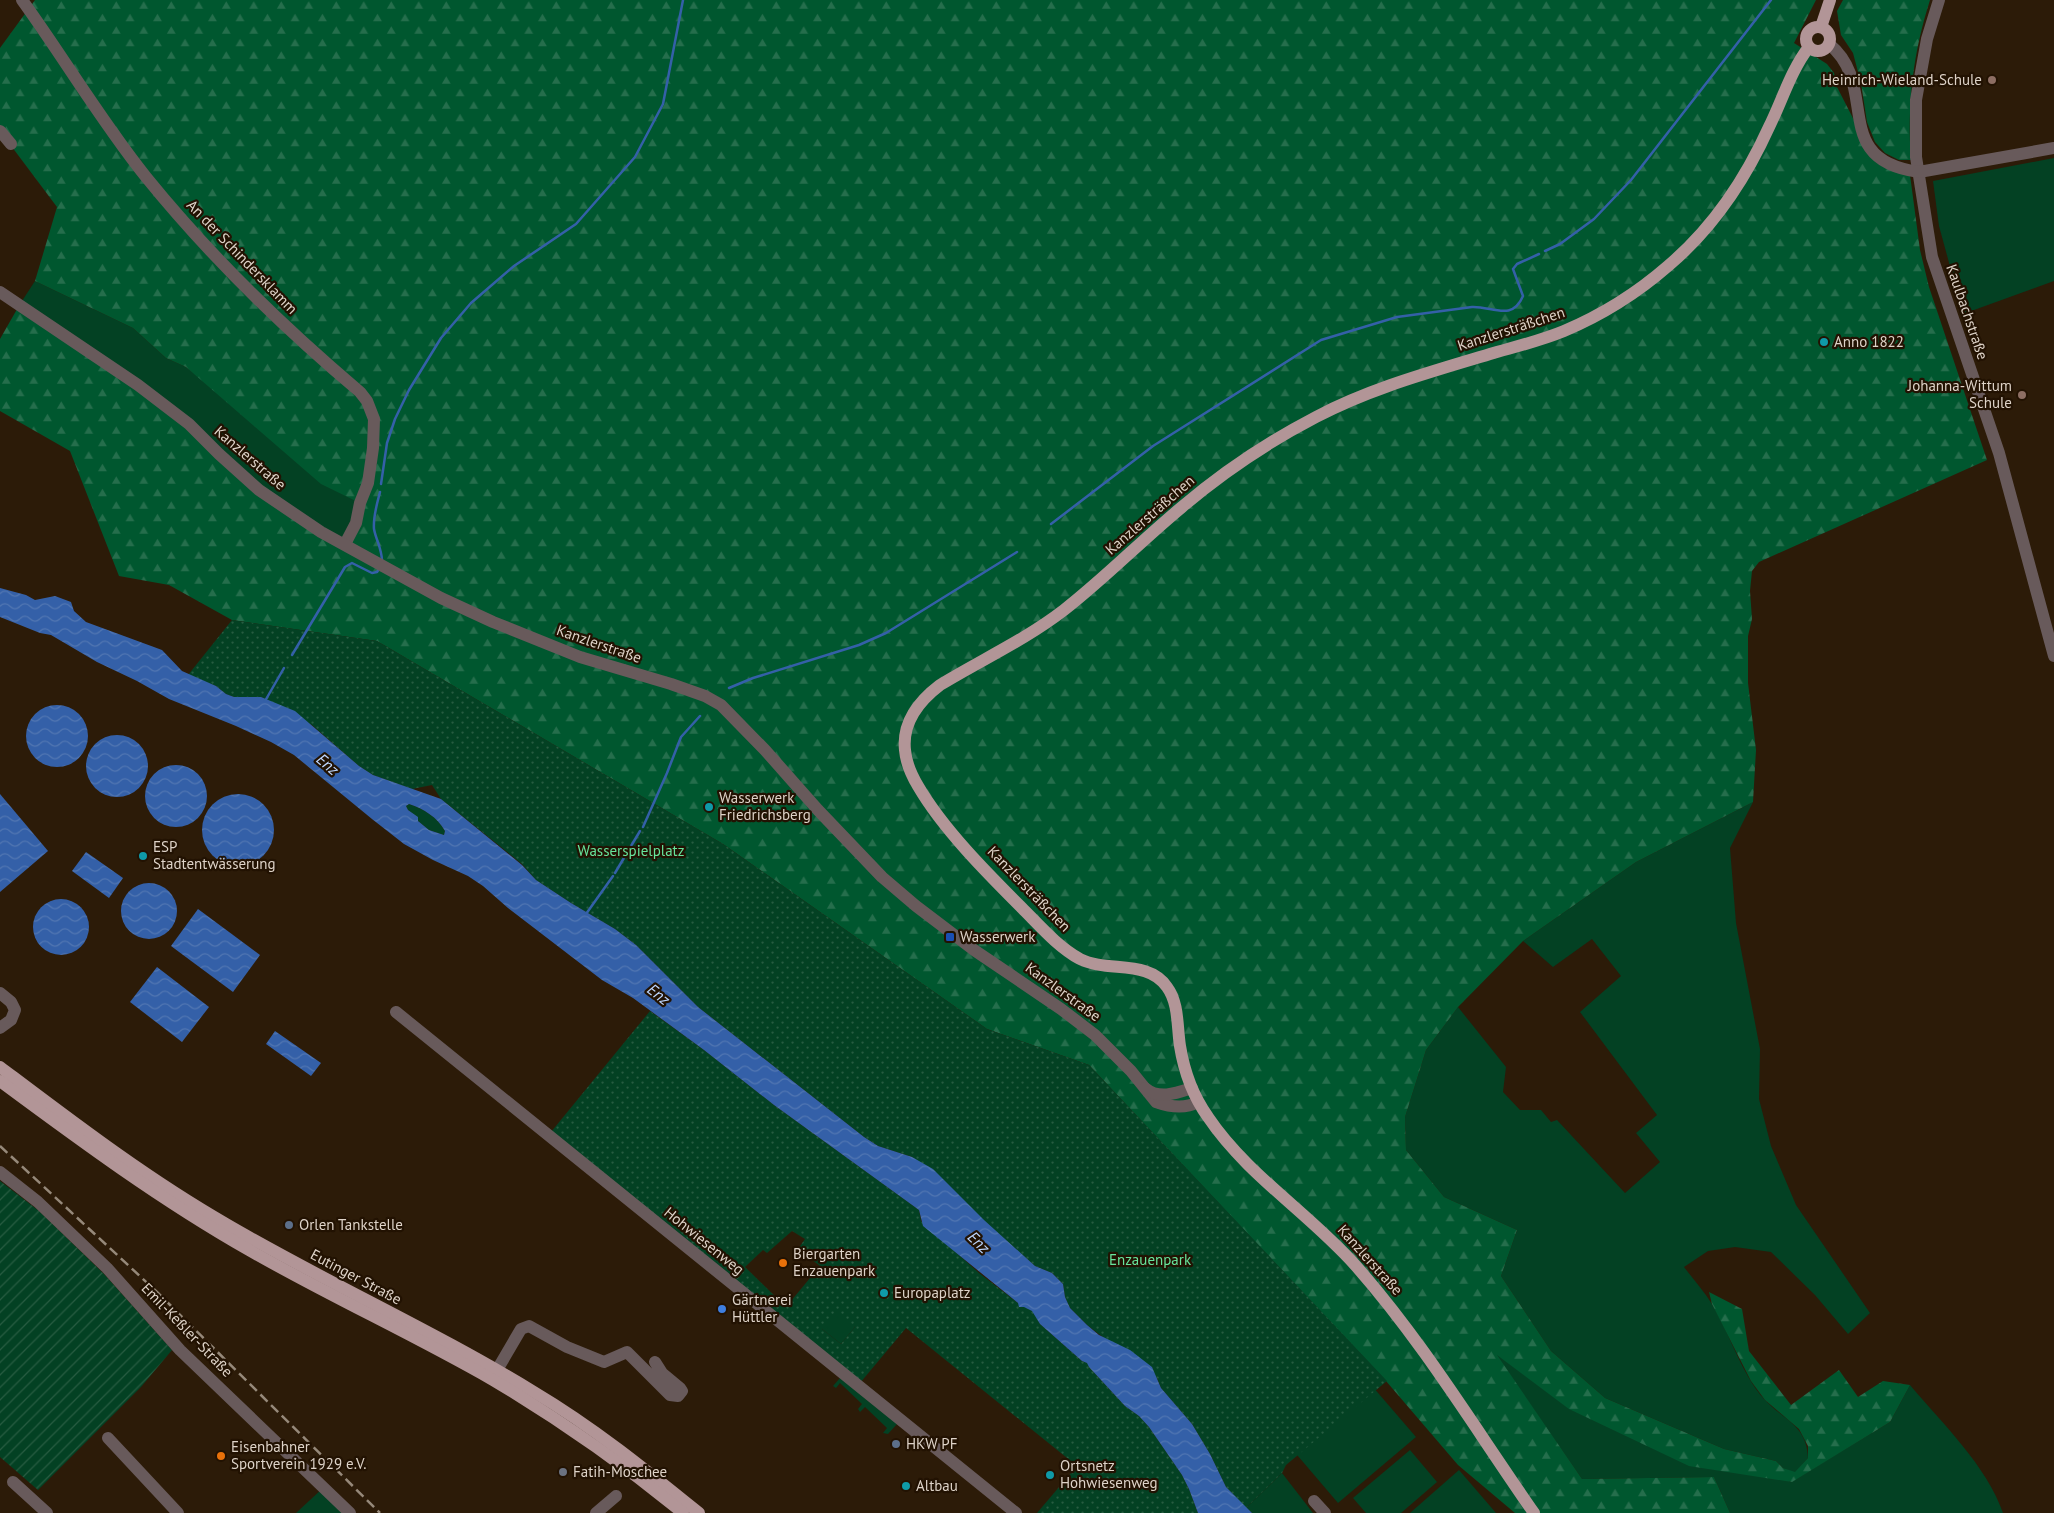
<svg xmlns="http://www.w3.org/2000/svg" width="2054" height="1513" viewBox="0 0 2054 1513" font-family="'PT Sans',sans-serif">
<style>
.grass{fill:#034123}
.forest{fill:url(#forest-firs)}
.park{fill:url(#park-dots);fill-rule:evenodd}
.garden{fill:url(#garden-furrows)}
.water{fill:url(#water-waves);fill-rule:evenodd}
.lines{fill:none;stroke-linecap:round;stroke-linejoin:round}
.stream{stroke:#3460a8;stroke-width:2.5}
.minor{stroke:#685a5b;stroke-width:12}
.major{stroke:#b29597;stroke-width:12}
.rail{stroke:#96897a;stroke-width:2.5;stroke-dasharray:10 5;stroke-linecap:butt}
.education-dot{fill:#8d6e63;stroke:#221202;stroke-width:2}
.culture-dot{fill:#0f9aa8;stroke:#221202;stroke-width:2}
.transit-dot{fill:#1a4fb4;stroke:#221202;stroke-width:2}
.service-dot{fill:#5c6f8a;stroke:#221202;stroke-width:2}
.food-dot{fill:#e8710a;stroke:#221202;stroke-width:2}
.shop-dot{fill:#3f7fe0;stroke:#221202;stroke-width:2}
.worship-dot{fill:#6b7280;stroke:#221202;stroke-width:2}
.labels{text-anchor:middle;stroke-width:4.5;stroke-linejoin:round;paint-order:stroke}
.poi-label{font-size:15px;fill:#ded3c8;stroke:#221202;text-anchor:start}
.street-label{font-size:15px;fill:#ded3c8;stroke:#221202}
.park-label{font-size:15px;fill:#67e59c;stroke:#221202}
.water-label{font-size:16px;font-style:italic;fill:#bdd6fe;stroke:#221202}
</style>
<defs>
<pattern id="forest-firs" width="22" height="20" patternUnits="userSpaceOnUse" patternTransform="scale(1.25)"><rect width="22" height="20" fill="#00572f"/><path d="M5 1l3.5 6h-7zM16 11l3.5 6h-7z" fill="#256e4c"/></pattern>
<pattern id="park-dots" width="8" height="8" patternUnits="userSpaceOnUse" patternTransform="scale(1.25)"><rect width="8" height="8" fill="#034123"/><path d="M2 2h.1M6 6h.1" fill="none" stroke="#275c41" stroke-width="1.8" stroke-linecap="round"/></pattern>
<pattern id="garden-furrows" width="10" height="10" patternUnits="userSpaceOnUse" patternTransform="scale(1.25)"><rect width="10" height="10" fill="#034123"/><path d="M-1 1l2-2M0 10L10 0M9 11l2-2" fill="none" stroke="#275c41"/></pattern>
<pattern id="water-waves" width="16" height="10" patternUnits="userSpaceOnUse" patternTransform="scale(1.25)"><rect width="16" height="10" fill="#3460a8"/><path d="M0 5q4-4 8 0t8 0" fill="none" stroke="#5176b2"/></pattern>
</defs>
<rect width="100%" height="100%" fill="#2c1b08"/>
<!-- grass -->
<g class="grass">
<path d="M2054,158V281L1963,314L1939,226L1933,181Z"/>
<path d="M35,281L133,328L166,358L186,367L360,503L345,544L321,532L20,304Z"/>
<path d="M1753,802L1730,848L1736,923L1760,1049L1759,1099L1771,1146L1796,1205L1870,1313L1848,1334L1815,1295L1771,1252L1735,1247L1708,1251L1684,1267C1693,1279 1704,1291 1712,1304C1730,1334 1741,1373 1764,1399C1783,1420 1807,1425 1808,1458L1795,1473L1783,1468L1776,1461L1724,1449L1605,1398L1551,1351L1501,1276L1517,1230L1444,1197L1406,1150L1405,1117L1426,1050L1458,1007L1506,1067L1503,1092L1520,1110H1541L1551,1122L1557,1120L1625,1193L1660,1162L1636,1133L1657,1115L1580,1012L1621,976L1592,939L1553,967L1523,941L1636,862Z"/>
<path d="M409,804C424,809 437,817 445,831L444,835L429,830L418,821L417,817L408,810L406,806Z"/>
<path d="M832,1280L855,1327L841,1344L822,1329Z"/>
<path d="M1317,1322L1416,1437L1338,1503L1240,1388Z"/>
<path d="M1495,1354L1791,1482L1890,1422L1910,1385C1942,1423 1987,1466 2003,1513H1730L1714,1477L1582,1479Z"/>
<path d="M840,1378L897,1424L888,1434L883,1433L887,1428L865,1407L860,1412L858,1409L862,1404L840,1383L836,1388L833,1386Z"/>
<path d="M1410,1450L1437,1482L1401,1513H1366L1353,1498Z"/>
<path d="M1459,1470L1496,1513H1410Z"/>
<path d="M1282,1473L1313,1513H1252L1246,1508Z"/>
<path d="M323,1488L346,1513H296Z"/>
</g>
<!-- forest -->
<g class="forest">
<path d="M35,0H1816L1794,43L1827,64L1834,73L1837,87L1858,128L1862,145L1910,175L1920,250L1929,287L1987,460L1759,562L1752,571L1750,591L1752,619L1748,636V683L1756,750L1753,802L1636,862L1523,941L1458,1007L1426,1050L1405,1117L1406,1150L1444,1197L1517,1230L1501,1276L1551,1351L1605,1398L1724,1449L1776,1461L1783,1468L1795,1472L1808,1458V1446L1799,1429L1765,1400L1751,1381L1712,1304L1709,1292L1742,1309L1749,1351L1791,1405L1839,1370L1858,1397L1883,1381L1910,1385L1890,1422L1792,1482L1689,1466L1569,1409L1497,1355L1582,1479L1714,1477L1730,1513H1515L1458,1465L1386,1381L1089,1065L987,1029L723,844L377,641L232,620L169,585L119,576L70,451L0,411V339L20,304L138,385L219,454L345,544L360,503L321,484L186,367L166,358L133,328L35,281L57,207L0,131V48Z"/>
<path d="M1843,0H1930C1913,53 1907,104 1911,160H1899L1885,153L1875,142L1867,122L1861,83L1853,53L1841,35L1837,11Z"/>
</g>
<!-- park -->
<g class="park">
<path d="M232,620L377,641L723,844L987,1029L1089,1065L1387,1381L1286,1465L1282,1473L1246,1508L1226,1487L1210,1454L1192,1424L1161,1388L1157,1378L1087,1325L1070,1308L1065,1297L1063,1284L1052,1273L1035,1266L912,1157L878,1146L864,1137L698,1007L636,945L615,929L571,903L536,880L522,864L441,799L432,785L412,789L373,775L359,766L312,725L271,702L261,697H234L226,694L216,686L188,675Z"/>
<path d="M650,1011L704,1050L774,1105L919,1210L921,1221L979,1273L1018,1303L1033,1311L1040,1324L1082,1361L1088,1363L1089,1367L1125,1406L1139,1416L1149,1427L1182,1475L1189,1489L1198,1513H1037L1077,1466L906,1328L860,1383L551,1132ZM792,1231L805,1239L798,1249L820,1266L786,1307L745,1267L763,1250L767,1253ZM836,1312L855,1327L841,1344L822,1329Z"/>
</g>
<!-- garden -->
<path class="garden" d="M0,1181L39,1211L104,1274L172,1350L141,1387L38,1490L0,1457Z"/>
<!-- water -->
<g class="water">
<path d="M0,588L26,595L35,600L55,596L71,602L74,611L86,622L162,650L182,671L216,686L226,694L234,697H261L295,711L359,766L373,775L441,799L522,865L536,880L571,903L615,929L636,945L698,1007L864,1137L878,1146L912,1157L933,1169L984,1220L1035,1266L1052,1273L1063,1284L1065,1297L1070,1308L1087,1325L1099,1335L1130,1350L1152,1367L1161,1388L1192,1424L1210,1454L1226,1487L1252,1513H1198L1189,1489L1182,1475L1149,1427L1139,1416L1125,1406L1089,1367L1087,1363L1082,1361L1040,1324L1032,1311L1024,1307H1019L1018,1303L1007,1294L923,1226L919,1210L774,1105L704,1050L633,998L602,980L508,908L483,886L468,876L433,860L404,844L372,819L294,755L271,742L236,726L169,699L137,681L97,662L51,635L40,633L0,617ZM409,804C424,809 437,817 445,831L444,835L429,830L418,821V817L408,810L406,806Z"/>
<circle cx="57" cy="736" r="31"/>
<circle cx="117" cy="766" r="31"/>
<circle cx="176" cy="796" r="31"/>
<circle cx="238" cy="830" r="36"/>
<path d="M0,794L48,851L0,892Z"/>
<path d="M86,852L123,878L109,898L72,871Z"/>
<circle cx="149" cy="911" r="28"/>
<circle cx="61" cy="927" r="28"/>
<path d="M198,909L260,955L233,992L171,946Z"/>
<path d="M157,967L209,1007L182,1042L130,1002Z"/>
<path d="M275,1031L321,1063L311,1076L266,1044Z"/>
</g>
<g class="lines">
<!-- stream -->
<g class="stream">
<path d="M1545,251L1560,244L1594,219L1631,180L1771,0"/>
<path d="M381,484L387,443L395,419L409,390L441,338L471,303L514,266L576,224L635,157L663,104L683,0"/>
<path d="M380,492C377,504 373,516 374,529C376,540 382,549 382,561"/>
<path d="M1051,524L1153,446L1321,340L1397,317L1472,307C1492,306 1512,322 1523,296L1513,269L1517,264L1539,254"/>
<path d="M292,655L345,567L352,563L372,573L377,572L379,569"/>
<path d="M729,688L753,678L859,645L886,633L1017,552"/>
<path d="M265,701L284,668"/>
<path d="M643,827L667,773L681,737L700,716"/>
<path d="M615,873L640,831"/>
<path d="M586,914L613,876"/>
</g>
<!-- minor -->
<g class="minor">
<path d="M22,0C64,58 101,121 146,177C210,256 283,327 360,392L367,401L374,419L373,448L368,483L360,503L356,523L345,544"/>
<path d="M1939,0L1927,39L1916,100V157L1932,257L1999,453L2054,656"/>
<path d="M1829,44C1881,86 1828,160 1919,172L2054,148"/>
<path d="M0,131L11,144"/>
<path d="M0,292L138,385L189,424L219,454L259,490L321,532L441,598L493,622L580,657L671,684L705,696L721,705L765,750L818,810L882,877L916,906L974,950L1061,1009L1095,1035L1131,1071L1156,1102C1170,1107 1185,1109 1198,1102"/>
<path d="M0,993L11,1002L15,1010L11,1020L0,1028"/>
<path d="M396,1012L1016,1513"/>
<path d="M1145,1088C1159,1100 1177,1093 1192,1088"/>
<path d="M0,1172L38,1202L107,1268L180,1350L350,1513"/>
<path d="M497,1370L521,1329L529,1326L567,1347L604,1362L627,1352L670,1395L678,1396L682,1391L680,1388L662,1373L655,1362"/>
<path d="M108,1438L178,1513"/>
<path d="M13,1482L47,1513"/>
<path d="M1314,1501L1325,1513"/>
<path d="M596,1513L616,1496"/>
</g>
<!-- major -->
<g class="major">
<circle cx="1818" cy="39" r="12"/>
<path d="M1821,27L1830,0"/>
<path d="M0,1067C73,1122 146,1178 226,1224C327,1283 434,1331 534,1392C593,1427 646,1470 699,1513"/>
<path d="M0,1081C81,1141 161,1200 249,1250C329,1296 413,1334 493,1380C560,1420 623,1464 683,1513"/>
<path d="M1534,1513C1476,1430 1423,1342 1356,1266C1310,1214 1247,1175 1208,1117C1193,1096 1184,1071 1180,1046C1177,1027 1179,1003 1167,987C1148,959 1108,973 1080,959C1058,947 1040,926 1022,908C987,873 943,829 918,786C912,776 906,762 905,750C902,722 919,701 940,685C981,660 1025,640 1064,610C1105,578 1142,540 1182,507C1223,472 1268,442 1316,417C1371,388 1431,372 1490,354C1514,347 1540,341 1564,331C1602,315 1637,293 1668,266C1713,228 1745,180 1769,127C1782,101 1791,70 1809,47"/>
</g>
<!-- rail -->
<path class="rail" d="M0,1146L157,1292L380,1513"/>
</g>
<!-- markers -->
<g class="education-dot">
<circle cx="1992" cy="80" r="5"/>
<circle cx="2022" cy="395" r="5"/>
</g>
<g class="culture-dot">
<circle cx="1824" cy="342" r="5"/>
<circle cx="709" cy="807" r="5"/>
<circle cx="143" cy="856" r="5"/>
<circle cx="884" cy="1293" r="5"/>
<circle cx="1050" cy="1475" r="5"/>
<circle cx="906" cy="1486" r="5"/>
</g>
<rect class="transit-dot" x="945" y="932" width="10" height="10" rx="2.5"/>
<g class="service-dot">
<circle cx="289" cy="1225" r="5"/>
<circle cx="896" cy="1444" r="5"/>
</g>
<g class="food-dot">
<circle cx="783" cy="1263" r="5"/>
<circle cx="221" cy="1456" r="5"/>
</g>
<circle class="shop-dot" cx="722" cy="1309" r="5"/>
<circle class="worship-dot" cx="563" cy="1472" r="5"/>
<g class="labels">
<!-- poi labels -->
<g class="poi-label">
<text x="1982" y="85" text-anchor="end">Heinrich-Wieland-Schule</text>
<text x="1834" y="347">Anno 1822</text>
<text x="2012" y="391" text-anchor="end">Johanna-Wittum<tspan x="2012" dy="17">Schule</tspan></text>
<text x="719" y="803">Wasserwerk<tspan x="719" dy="17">Friedrichsberg</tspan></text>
<text x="153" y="852">ESP<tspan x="153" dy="17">Stadtentwässerung</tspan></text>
<text x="960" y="942">Wasserwerk</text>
<text x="299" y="1230">Orlen Tankstelle</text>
<text x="793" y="1259">Biergarten<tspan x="793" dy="17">Enzauenpark</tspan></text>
<text x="894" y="1298">Europaplatz</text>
<text x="732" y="1305">Gärtnerei<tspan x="732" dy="17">Hüttler</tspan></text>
<text x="906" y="1449">HKW PF</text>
<text x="231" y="1452">Eisenbahner<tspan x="231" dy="17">Sportverein 1929 e.V.</tspan></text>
<text x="1060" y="1471">Ortsnetz<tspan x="1060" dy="17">Hohwiesenweg</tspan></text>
<text x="573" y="1477">Fatih-Moschee</text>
<text x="916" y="1491">Altbau</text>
</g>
<!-- street labels -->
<g class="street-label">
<text transform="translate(242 257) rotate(46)" y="5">An der Schindersklamm</text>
<text transform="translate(1967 312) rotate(71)" y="5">Kaulbachstraße</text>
<text transform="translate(1511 329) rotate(-18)" y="5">Kanzlersträßchen</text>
<text transform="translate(250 458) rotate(41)" y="5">Kanzlerstraße</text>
<text transform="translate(1150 515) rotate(-41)" y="5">Kanzlersträßchen</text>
<text transform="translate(599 644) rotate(19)" y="5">Kanzlerstraße</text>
<text transform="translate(1029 889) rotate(46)" y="5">Kanzlersträßchen</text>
<text transform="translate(1063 992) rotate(36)" y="5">Kanzlerstraße</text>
<text transform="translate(704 1241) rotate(39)" y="5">Hohwiesenweg</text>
<text transform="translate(1370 1260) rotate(48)" y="5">Kanzlerstraße</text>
<text transform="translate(356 1277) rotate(28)" y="5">Eutinger Straße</text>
<text transform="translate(187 1330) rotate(46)" y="5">Emil-Keßler-Straße</text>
</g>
<!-- park labels -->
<g class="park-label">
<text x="631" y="856">Wasserspielplatz</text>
<text x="1150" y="1265">Enzauenpark</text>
</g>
<!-- water labels -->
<g class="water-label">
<text transform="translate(328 764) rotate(40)" y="6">Enz</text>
<text transform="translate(659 994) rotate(38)" y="6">Enz</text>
<text transform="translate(979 1242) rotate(44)" y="6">Enz</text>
</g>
</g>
</svg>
